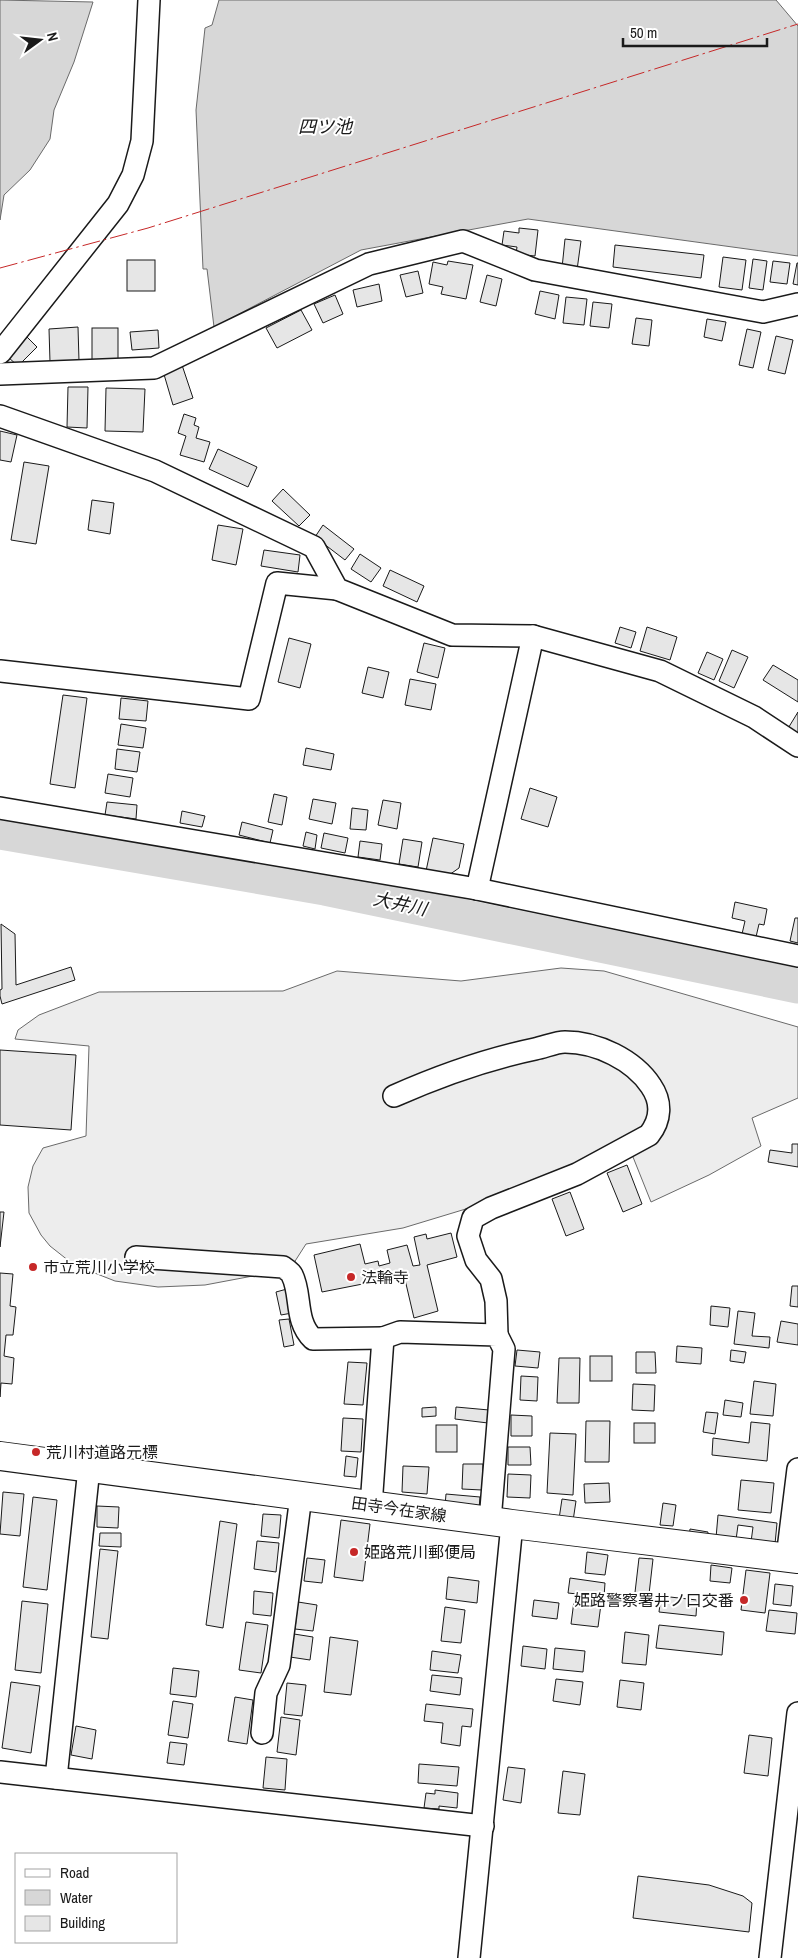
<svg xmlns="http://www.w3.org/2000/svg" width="798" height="1958" viewBox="0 0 798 1958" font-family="'Archivo Narrow','Noto Sans JP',sans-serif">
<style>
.built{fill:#ededed;stroke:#6a6a6a}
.water{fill:#d7d7d7;stroke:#6a6a6a}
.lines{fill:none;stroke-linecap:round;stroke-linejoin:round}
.river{stroke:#d7d7d7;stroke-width:35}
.building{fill:#e6e6e6;stroke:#1a1a1a}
.minor-casing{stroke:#1a1a1a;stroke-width:24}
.major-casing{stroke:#1a1a1a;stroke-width:30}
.minor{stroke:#fff;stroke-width:21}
.major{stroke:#fff;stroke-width:28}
.power{stroke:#c62828;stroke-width:1;stroke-dasharray:18 4 2.5 4;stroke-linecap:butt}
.poi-dot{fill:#c62828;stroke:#fff;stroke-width:2}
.labels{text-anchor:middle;stroke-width:4;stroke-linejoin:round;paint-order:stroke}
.poi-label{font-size:16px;fill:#1a1a1a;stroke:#fff;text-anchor:start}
.street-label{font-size:16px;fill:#1a1a1a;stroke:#fff}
.water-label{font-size:18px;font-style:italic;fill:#1a1a1a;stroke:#fff}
</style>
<rect width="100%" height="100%" fill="#fff"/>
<!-- built -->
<path class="built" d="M561,968L604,971L798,1027V1098L752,1118L761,1146L709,1175L651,1202L627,1142L502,1198L403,1228L306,1244L290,1269L205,1285L158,1287L115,1281L82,1268L69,1261L50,1246L41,1235L29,1213L28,1187L33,1166L43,1148L86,1136L89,1046L15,1039L18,1030L39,1015L99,992L283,991L337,971L461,981Z"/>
<!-- water -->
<g class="water">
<path d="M0,0L93,2L74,62L54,110L50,139L30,170L4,195L0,220Z"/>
<path d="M219,0H776L798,26V256L528,219L361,250L214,327L207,269H203L196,110L205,28L212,25Z"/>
</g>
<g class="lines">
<!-- river -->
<path class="river" d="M0,832L325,888L798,986"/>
</g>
<!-- building -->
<g class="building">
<path d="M519,228L538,230L535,256L516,254L517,247L502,245L504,231L519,233Z"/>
<path d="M565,239L581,241L577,270L562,268Z"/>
<path d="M615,245L704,255L701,278L613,267Z"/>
<path d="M723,257L746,260L742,290L719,287Z"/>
<path d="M753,259L767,261L763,290L749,288Z"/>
<rect x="127" y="260" width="28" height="31"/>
<path d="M448,261L473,265L466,299L441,294L443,287L429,284L433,262L447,265Z"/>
<path d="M773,261L790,263L787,284L770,282Z"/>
<path d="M797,263H798V285L793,284Z"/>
<path d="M418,271L423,293L406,297L400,275Z"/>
<path d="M487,275L502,279L496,306L480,302Z"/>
<path d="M379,284L382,301L357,307L353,290Z"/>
<path d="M540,291L559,295L555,319L535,314Z"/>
<path d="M335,295L343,314L323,323L314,304Z"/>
<path d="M566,297L587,299L584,325L563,323Z"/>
<path d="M593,302L612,304L609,328L590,326Z"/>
<path d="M301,310L312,330L277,348L266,328Z"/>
<path d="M636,318L652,320L649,346L632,344Z"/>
<path d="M707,319L726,322L722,341L704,337Z"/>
<path d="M78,327L79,361L50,362L49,329Z"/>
<rect x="92" y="328" width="26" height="32"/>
<path d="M747,329L761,332L753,368L739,365Z"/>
<path d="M158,330L159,348L132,350L130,332Z"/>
<path d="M776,336L793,340L785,374L768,370Z"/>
<path d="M27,337L37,347L18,366L8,357Z"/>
<path d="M182,365L193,398L173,405L163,371Z"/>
<path d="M68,387H88L87,428L67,427Z"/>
<path d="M106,388L145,389L143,432L105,431Z"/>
<path d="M184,414L196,418L194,425L199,427L196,438L210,442L204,462L180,455L186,436L178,433Z"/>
<path d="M0,431L17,435L11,462L0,460Z"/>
<path d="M218,449L257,467L248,487L209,469Z"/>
<path d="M24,462L49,466L36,544L11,540Z"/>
<path d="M283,489L310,515L299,526L272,501Z"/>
<path d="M92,500L114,503L110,534L88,530Z"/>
<path d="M218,525L243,529L236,565L212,560Z"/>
<path d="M323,525L354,549L345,560L315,537Z"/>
<path d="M264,550L300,555L298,572L261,566Z"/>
<path d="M360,554L381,568L371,582L351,569Z"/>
<path d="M390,570L424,586L417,602L383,586Z"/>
<path d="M620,627L636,632L631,648L615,643Z"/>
<path d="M647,627L677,637L670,660L640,651Z"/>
<path d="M289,638L311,644L300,688L278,682Z"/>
<path d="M424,643L445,648L438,678L417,672Z"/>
<path d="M732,650L748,657L734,688L719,681Z"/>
<path d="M707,652L723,659L714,680L698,673Z"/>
<path d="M773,665L798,680V702L763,680Z"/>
<path d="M368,667L389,672L383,698L362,693Z"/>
<path d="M410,679L436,684L431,710L405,705Z"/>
<path d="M63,695L87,698L75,788L50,784Z"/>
<path d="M121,698L148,701L146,721L119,719Z"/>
<path d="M798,712V736L787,730Z"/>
<path d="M121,724L146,728L143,748L118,745Z"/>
<path d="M306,748L334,754L331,770L303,765Z"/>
<path d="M117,749L140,752L137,772L115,769Z"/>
<path d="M108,774L133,778L130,797L105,793Z"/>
<path d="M530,788L557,797L548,827L521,819Z"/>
<path d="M274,794L287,797L282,825L268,822Z"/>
<path d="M313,799L336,803L332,824L309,819Z"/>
<path d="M383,800L401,803L397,829L378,825Z"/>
<path d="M107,802L137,805L136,819L105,815Z"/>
<path d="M352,808L368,810L366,830L350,829Z"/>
<path d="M182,811L205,816L202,827L180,823Z"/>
<path d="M242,822L273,830L270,843L239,835Z"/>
<path d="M306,832L317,835L315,849L303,846Z"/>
<path d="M324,833L348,838L345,853L321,848Z"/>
<path d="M433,838L464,844L459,868L449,875L426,871Z"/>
<path d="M403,839L422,842L418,867L399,864Z"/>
<path d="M360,841L382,844L380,860L358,857Z"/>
<path d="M735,902L767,909L764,925L759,924L756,937L742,934L745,921L732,918Z"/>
<path d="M795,918H798V943L790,941Z"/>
<path d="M1,924L15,934L16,985L71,967L75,980L2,1004L0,996V990L2,989Z"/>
<path d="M0,1050L76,1055L71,1130L0,1125Z"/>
<path d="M792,1144H798V1167L768,1162L770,1150L792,1153Z"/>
<path d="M627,1165L642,1204L623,1212L607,1173Z"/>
<path d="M570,1192L584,1229L566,1236L552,1199Z"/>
<path d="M0,1212H4L0,1247Z"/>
<path d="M451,1233L457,1257L427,1265L438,1311L414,1318L403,1271L382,1275L383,1280L322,1292L314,1255L360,1244L365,1264L378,1261L379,1266L390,1263L387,1250L407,1245L413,1266L420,1265L414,1237L426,1234L427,1239Z"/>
<path d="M0,1273L13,1274L10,1306L16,1307L13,1335H6L4,1356L14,1358L12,1384L1,1383L0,1397Z"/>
<path d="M792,1286H798V1307L790,1306Z"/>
<path d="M287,1289L292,1313L281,1315L276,1292Z"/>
<path d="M711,1306L730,1308L728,1327L710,1325Z"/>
<path d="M738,1311L755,1313L752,1336L770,1337L769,1348L734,1344Z"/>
<path d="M289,1319L294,1345L284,1347L279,1320Z"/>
<path d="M781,1321L798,1324V1345L777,1342Z"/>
<path d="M677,1346L702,1348L701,1364L676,1362Z"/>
<path d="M517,1350L540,1352L538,1368L515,1366Z"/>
<path d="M731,1350L746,1352L744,1363L730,1361Z"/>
<path d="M636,1352H655L656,1373H636Z"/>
<rect x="590" y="1356" width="22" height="25"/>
<path d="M559,1358H580L579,1403H557Z"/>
<path d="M348,1362L367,1363L363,1405L344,1404Z"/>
<path d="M521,1376L538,1377L537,1401L520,1400Z"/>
<path d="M754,1381L776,1384L773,1416L750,1414Z"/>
<path d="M633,1384L655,1385L654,1411L632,1410Z"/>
<path d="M725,1400L743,1403L741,1417L723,1415Z"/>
<path d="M436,1407V1416L422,1417V1408Z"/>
<path d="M456,1407L489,1410L488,1423L455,1419Z"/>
<path d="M706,1412L718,1413L715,1434L703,1432Z"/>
<path d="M511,1415L532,1416V1436H511Z"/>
<path d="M343,1418L363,1419L361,1452L341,1451Z"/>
<path d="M586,1421H610L609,1462H585Z"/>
<path d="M751,1422L770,1424L767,1461L712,1455L713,1438L749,1443Z"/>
<rect x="634" y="1423" width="21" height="20"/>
<rect x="436" y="1425" width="21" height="27"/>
<path d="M550,1433L576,1434L573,1495L547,1493Z"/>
<path d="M508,1447H530L531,1465H508Z"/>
<path d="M346,1456L358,1458L356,1477L344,1476Z"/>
<path d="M463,1464H483L482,1490L462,1489Z"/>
<path d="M403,1466L429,1467L427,1494L402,1492Z"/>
<path d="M508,1474L531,1475L530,1498L507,1497Z"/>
<path d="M741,1480L774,1483L771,1513L738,1510Z"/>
<path d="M609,1483L610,1502L585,1503L584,1484Z"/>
<path d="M3,1492L24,1494L20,1536L0,1534Z"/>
<path d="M446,1494L480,1497L479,1509L445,1506Z"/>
<path d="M33,1497L57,1500L47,1590L23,1587Z"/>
<path d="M562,1499L576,1501L573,1521L559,1519Z"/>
<path d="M663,1503L676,1505L673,1526L660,1525Z"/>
<path d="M97,1506L119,1507L118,1528L97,1527Z"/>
<path d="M263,1514L281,1515L279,1538L261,1536Z"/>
<path d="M718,1515L777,1523L775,1544L751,1542L753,1527L738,1525L736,1540L716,1538Z"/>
<path d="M341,1520L370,1524L363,1581L334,1577Z"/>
<path d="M220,1521L237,1524L223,1628L206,1625Z"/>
<path d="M690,1529L708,1532L707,1539L689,1537Z"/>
<path d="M100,1533H121V1547L99,1546Z"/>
<path d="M257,1541L279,1543L276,1572L254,1569Z"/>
<path d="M100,1549L118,1551L108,1639L91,1637Z"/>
<path d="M587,1552L608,1555L605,1575L585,1573Z"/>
<path d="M307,1558L325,1560L322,1583L304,1581Z"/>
<path d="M639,1558L653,1559L648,1603L634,1601Z"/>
<path d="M711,1565L732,1568L730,1583L710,1581Z"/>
<path d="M746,1570L770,1573L765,1613L741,1610Z"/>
<path d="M448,1577L479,1581L477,1603L446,1599Z"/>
<path d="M570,1578L605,1583L604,1597L568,1593Z"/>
<path d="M775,1584L793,1586L791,1606L773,1604Z"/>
<path d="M254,1591L273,1593L271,1616L253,1614Z"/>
<path d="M661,1596L697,1600L696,1616L659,1612Z"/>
<path d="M534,1600L559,1603L557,1619L532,1616Z"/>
<path d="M22,1601L48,1604L41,1673L15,1670Z"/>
<path d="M574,1601L601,1604L598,1627L571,1624Z"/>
<path d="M298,1602L317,1605L313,1631L295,1629Z"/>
<path d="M445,1607L465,1610L461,1643L441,1641Z"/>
<path d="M769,1610L797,1613L795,1634L766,1631Z"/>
<path d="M246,1622L268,1625L261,1673L239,1670Z"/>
<path d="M659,1625L724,1632L722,1655L656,1648Z"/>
<path d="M625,1632L649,1635L646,1665L622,1663Z"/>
<path d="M294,1634L313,1637L310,1660L290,1657Z"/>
<path d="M330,1637L358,1641L351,1695L324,1692Z"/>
<path d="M523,1646L547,1649L545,1669L521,1666Z"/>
<path d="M555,1648L585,1651L583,1672L553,1669Z"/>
<path d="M432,1651L461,1655L458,1673L430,1670Z"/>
<path d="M173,1668L199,1671L196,1697L170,1694Z"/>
<path d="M432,1675L462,1678L460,1695L430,1691Z"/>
<path d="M556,1679L583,1682L580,1705L553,1701Z"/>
<path d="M620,1680L644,1683L641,1710L617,1707Z"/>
<path d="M11,1682L40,1686L31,1753L2,1748Z"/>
<path d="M287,1683L306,1685L302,1716L284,1714Z"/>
<path d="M235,1697L253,1700L247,1744L228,1741Z"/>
<path d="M173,1701L193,1704L188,1738L168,1735Z"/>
<path d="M426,1704L473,1709L471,1727L462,1726L460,1746L441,1743L443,1723L424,1721Z"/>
<path d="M281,1717L300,1720L296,1755L277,1752Z"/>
<path d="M76,1726L96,1730L92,1759L71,1755Z"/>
<path d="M749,1735L772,1738L768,1776L744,1773Z"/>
<path d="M170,1742L187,1744L184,1765L167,1763Z"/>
<path d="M266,1757L287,1759L285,1790L263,1788Z"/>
<path d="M419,1764L459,1767L457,1786L418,1783Z"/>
<path d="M508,1767L525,1769L521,1803L503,1800Z"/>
<path d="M563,1771L585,1774L580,1815L558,1813Z"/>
<path d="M435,1790L458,1793L457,1808L439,1806V1809L424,1808L426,1793L435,1794Z"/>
<path d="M638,1876L709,1885L743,1896L752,1903L749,1932L633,1918Z"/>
</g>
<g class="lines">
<defs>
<g id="minor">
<path d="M0,353L118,204L133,175L142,141L149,0"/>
<path d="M0,374L154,368L369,264L463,241L535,270L763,312L798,304"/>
<path d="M0,416L155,471L314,547L337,589L452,635L533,636L660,671L754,717L798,746"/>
<path d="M0,671L249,699L277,583L337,589"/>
<path d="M0,808L477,889L798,956"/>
<path d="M477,889L533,636"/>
<path d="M394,1096C439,1076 487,1059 535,1049C545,1047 556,1042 565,1042C597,1042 634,1060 651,1086C662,1102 661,1120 649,1135L577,1174L491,1208L473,1218L468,1236L476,1260L491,1279L496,1301L497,1335"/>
<path d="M136,1257L283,1267C286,1269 291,1272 292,1275C302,1294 294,1321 313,1339L383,1338"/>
<path d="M371,1506L383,1338L400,1332L497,1335L504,1349L490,1521"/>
<path d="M787,1558L798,1469"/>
<path d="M262,1733L266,1693L279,1665L301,1496"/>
<path d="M0,1772L483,1826"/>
<path d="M56,1778L89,1468"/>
<path d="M469,1958L512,1524"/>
<path d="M770,1958L798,1713"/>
</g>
<path id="major" d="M0,1456L512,1524L798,1559"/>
</defs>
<!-- minor casing -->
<use href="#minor" class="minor-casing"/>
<!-- major casing -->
<use href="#major" class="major-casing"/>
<!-- minor -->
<use href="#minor" class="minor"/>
<!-- major -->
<use href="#major" class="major"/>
<!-- power -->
<path class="power" d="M0,268L148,228L798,24"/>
</g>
<!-- markers -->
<g class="poi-dot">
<circle cx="33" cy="1267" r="5"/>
<circle cx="351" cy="1277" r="5"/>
<circle cx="36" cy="1452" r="5"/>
<circle cx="354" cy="1552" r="5"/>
<circle cx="744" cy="1600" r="5"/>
</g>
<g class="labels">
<!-- poi labels -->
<g class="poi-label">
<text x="43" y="1273">市立荒川小学校</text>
<text x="361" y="1283">法輪寺</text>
<text x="46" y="1458">荒川村道路元標</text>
<text x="364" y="1558">姫路荒川郵便局</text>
<text x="734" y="1606" text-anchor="end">姫路警察署井ノ口交番</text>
</g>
<!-- street labels -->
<g class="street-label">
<text transform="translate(399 1509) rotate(8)" y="6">田寺今在家線</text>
</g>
<!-- water labels -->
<g class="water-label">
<text x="325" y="133">四ツ池</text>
<text transform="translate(400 904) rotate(12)" y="6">大井川</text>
</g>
</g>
<!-- legend -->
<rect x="15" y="1853" width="162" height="90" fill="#ffffff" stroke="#a3a3a3"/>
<rect x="25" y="1869" width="25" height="8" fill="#ffffff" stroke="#a3a3a3"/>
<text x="60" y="1878" font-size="15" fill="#1a1a1a">Road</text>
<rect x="25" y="1890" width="25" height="15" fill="#d7d7d7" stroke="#a3a3a3"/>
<text x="60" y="1903" font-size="15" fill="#1a1a1a">Water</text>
<rect x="25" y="1916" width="25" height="15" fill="#e6e6e6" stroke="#a3a3a3"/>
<text x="60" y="1928" font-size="15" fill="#1a1a1a">Building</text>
<!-- north arrow -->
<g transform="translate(40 40) rotate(75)" stroke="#ffffff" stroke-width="4" paint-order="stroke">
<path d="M0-4L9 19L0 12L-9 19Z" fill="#1a1a1a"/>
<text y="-8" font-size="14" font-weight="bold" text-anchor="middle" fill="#1a1a1a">N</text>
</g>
<!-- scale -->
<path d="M623 38v8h144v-8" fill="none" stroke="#1a1a1a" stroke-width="2.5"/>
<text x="630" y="38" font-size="15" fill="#1a1a1a" stroke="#ffffff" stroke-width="4" paint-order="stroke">50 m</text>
</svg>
